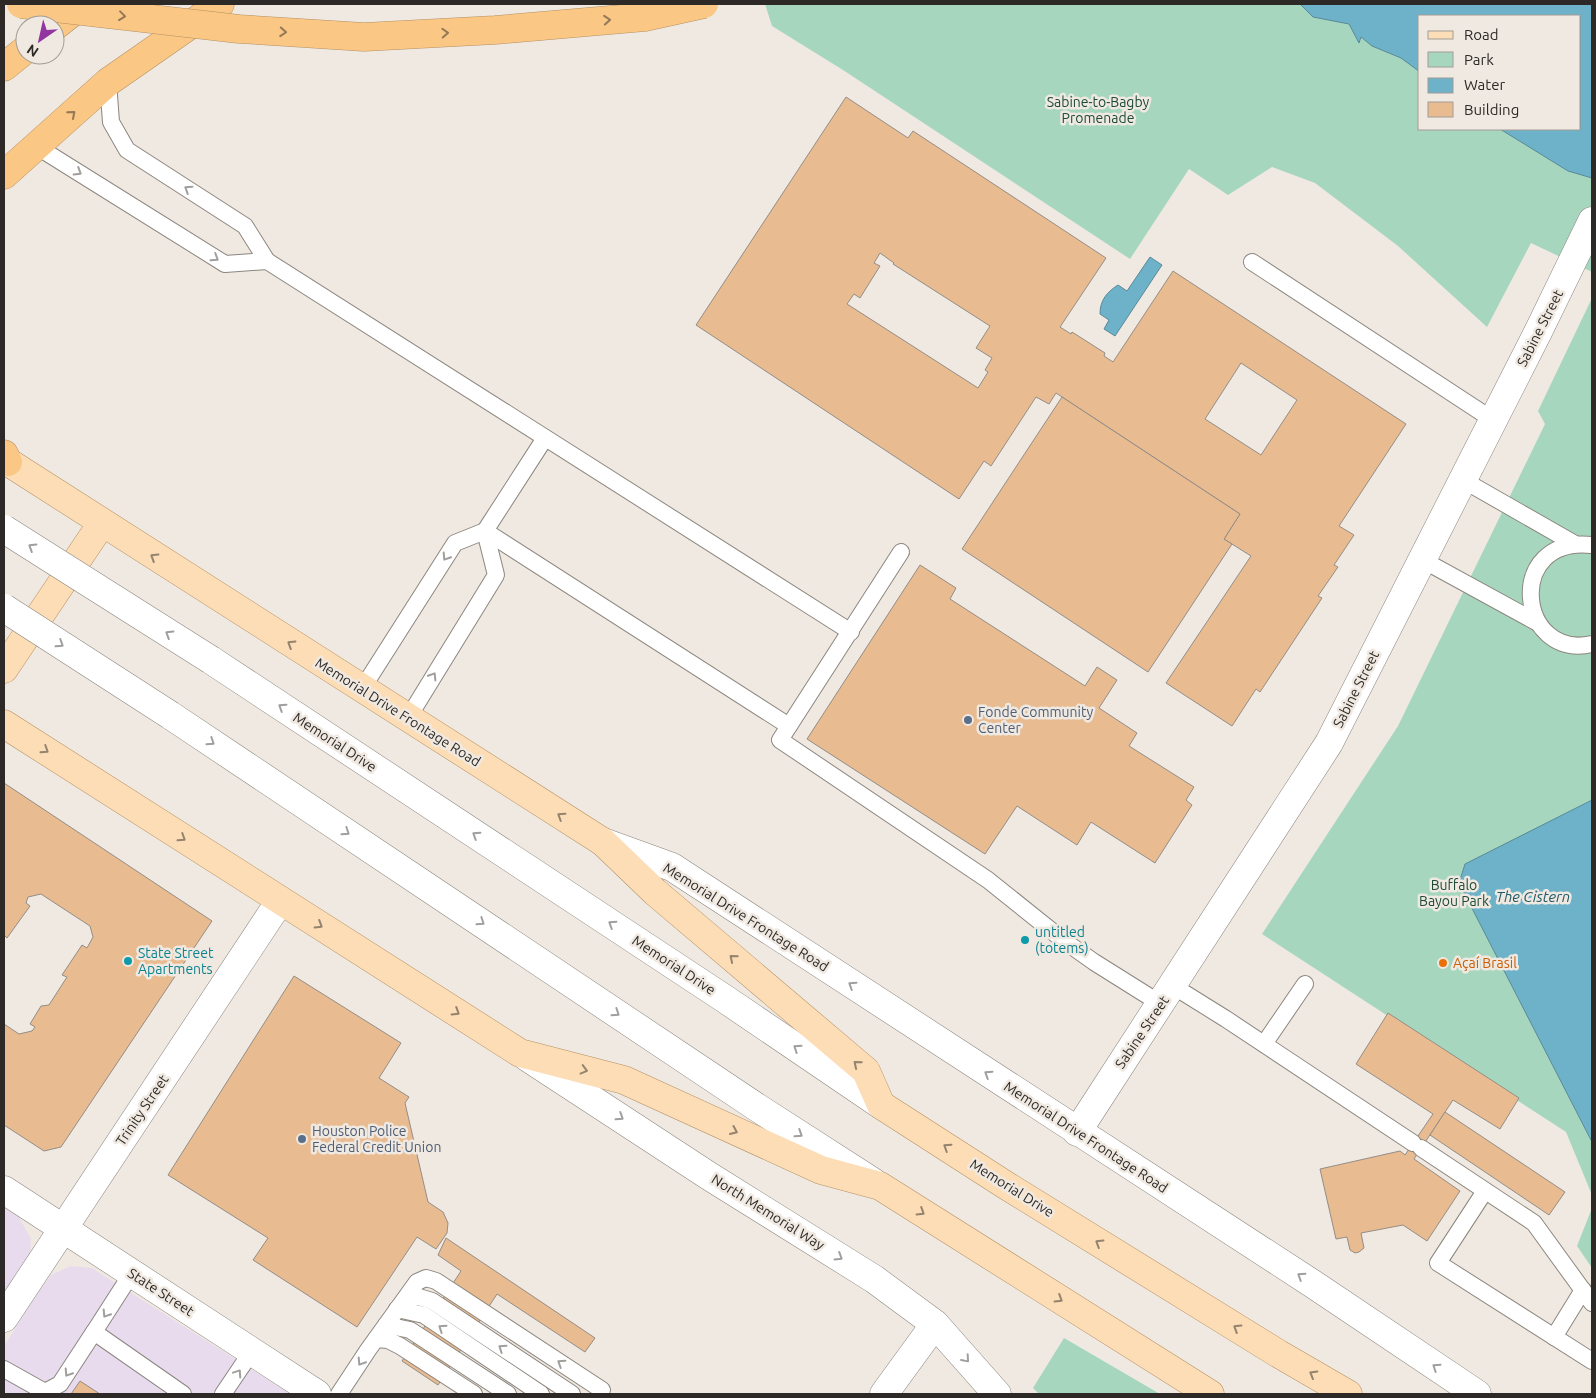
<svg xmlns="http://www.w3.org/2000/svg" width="1596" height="1398" viewBox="0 0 1596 1398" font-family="Ubuntu,sans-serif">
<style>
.commercial{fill:#e9dbee}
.green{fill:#a6d7be;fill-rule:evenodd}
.water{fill:#6db2c9;stroke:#5a8998}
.building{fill:#e8bb90;stroke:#948d86;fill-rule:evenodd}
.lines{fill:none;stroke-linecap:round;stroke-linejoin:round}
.service-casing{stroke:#8c867f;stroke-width:18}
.minor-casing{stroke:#8c867f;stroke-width:29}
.tertiary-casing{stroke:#8c867f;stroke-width:29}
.secondary-casing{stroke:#8c867f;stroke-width:29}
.primary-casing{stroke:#b39064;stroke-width:29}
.motorway-casing{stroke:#b39064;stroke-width:29}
.service{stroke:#fff;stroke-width:16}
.minor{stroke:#fff;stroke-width:28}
.tertiary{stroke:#fff;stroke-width:28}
.secondary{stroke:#fff;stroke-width:28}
.primary{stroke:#fdddb6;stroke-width:28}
.motorway{stroke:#fbc785;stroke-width:28}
.secondary-bridge-casing{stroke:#8c867f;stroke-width:29;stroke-linecap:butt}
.motorway-bridge-casing{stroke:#b39064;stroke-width:29;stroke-linecap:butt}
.secondary-bridge{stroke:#fff;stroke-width:28}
.motorway-bridge{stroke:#fbc785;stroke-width:28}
.oneway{stroke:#947856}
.oneway2{stroke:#a09f9d}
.oneway3{stroke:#94836e}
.service-dot{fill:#5c6f8a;stroke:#f0e9e1;stroke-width:2}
.culture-dot{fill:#0f9aa8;stroke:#f0e9e1;stroke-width:2}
.food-dot{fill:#e8710a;stroke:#f0e9e1;stroke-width:2}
.labels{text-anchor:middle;stroke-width:5;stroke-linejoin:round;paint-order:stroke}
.park-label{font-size:14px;fill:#1b4b36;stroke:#f0e9e1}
.street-label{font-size:14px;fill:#2c2926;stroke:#f0e9e1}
.service-label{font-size:14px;fill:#4e5e75;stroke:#f0e9e1;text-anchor:start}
.culture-label{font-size:14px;fill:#0d838f;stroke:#f0e9e1;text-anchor:start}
.food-label{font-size:14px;fill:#c56008;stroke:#f0e9e1;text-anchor:start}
.water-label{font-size:15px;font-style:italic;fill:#205969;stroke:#f0e9e1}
</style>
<rect width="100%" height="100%" fill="#f0e9e1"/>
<!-- commercial -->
<g class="commercial">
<path d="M4,1208L19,1217L31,1239L30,1258L4,1297Z"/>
<path d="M71,1266L92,1268L290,1394H4V1346L37,1294L51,1275Z"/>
</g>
<!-- green -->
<g class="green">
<path d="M765,4H1592V272L1531,243L1487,327L1398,246L1315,183L1272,167L1228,195L1189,169L1130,259L843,70L772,26ZM1420,16H1580V129H1420Z"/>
<path d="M1592,298V1195L1566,1132L1262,934L1398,726L1545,424L1538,411Z"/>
<path d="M1592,1208V1268L1577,1246Z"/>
<path d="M1064,1338L1160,1394H1039L1033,1388Z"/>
</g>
<!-- water -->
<g class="water">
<path d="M1300,4H1592V178L1568,171L1500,129H1580V16H1420V72L1401,58L1372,46L1361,37L1359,43L1349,24L1313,17Z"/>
<path d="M1150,257L1162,265L1115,336L1104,329L1109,320L1100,314C1100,300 1107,292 1118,285L1127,291Z"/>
<path d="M1592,800V1142L1459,883L1465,864Z"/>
</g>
<!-- building -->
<g class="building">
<path d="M846,97L908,138L913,131L1106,258L1060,327L1071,334L1072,332L1105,353L1104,356L1113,362L1173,271L1406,424L1339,526L1354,535L1334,565L1338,567L1318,596L1322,598L1260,692L1256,689L1232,726L1166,683L1251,556L1224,539L1240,514L1056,393L1049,404L1036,397L991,466L984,461L959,499L696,325ZM880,253L894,263L893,264L990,326L976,348L992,358L985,370L988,372L978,388L847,304L854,294L860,298L880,266L874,263ZM1241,363L1297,400L1261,455L1205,419Z"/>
<path d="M1062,397L1240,514L1224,539L1232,544L1148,672L962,549Z"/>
<path d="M920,565L956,588L950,599L1085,686L1097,667L1117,680L1099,708L1137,733L1129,746L1194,787L1186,800L1192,805L1155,863L1091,822L1077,845L1017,806L985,854L807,739Z"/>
<path d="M4,783L212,921L61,1147L44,1151L4,1125V1024L19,1034L32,1031L35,1027L30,1024L41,1006L49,1005L67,977L62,975L82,945L87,948L93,937L90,926L41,894L28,897L26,903L30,906L7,938L4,935Z"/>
<path d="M294,976L401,1043L379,1078L409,1097L405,1103L428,1202L443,1212L448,1223L447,1233L436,1249L417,1237L357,1327L253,1260L268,1238L168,1175Z"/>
<path d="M1388,1013L1519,1098L1500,1129L1453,1100L1414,1159L1460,1191L1427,1241L1403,1225L1361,1233L1364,1248L1359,1252L1355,1253L1350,1250L1347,1237L1336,1239L1320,1169L1400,1151L1405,1155L1433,1114L1356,1064Z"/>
<path d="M1445,1112L1565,1192L1549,1215L1430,1135Z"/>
<path d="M446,1238L595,1338L585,1352L497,1294L438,1385L402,1361L461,1271L438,1255Z"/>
<path d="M80,1381L100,1394H71Z"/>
</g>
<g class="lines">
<defs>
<g id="service">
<path d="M36,146L225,264L267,261L245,226L127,150L111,122L108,82"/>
<path d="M267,261L851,632"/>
<path d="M1252,262L1493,420"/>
<path d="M1463,480L1575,544"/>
<path d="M485,531L789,726L780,740L988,880L1063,940L1094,962L1161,1004"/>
<path d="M1592,545C1504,535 1517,661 1592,644"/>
<path d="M1421,559L1538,623"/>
<path d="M362,689L455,543L485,531L545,438"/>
<path d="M408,718L496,575L485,531"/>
<path d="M789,726L901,552"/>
<path d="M1173,986L1226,1019L1413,1143"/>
<path d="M1264,1044L1305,984"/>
<path d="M1421,1148L1534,1223L1592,1303"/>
<path d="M1485,1191L1438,1263L1592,1361"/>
<path d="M132,1273L94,1332L183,1394"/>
<path d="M406,1298L419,1297L432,1301L572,1394"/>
<path d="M397,1309L424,1315L541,1394"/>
<path d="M386,1325L410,1330L508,1394"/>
<path d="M1554,1337L1583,1290"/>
<path d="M376,1339L388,1340L400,1346L474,1394"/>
<path d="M4,1369L45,1392L60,1384L94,1332"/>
<path d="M223,1394L252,1351"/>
<path d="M339,1394L368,1350L417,1282L426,1278L436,1281L602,1390"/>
</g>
<g id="minor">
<path d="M4,1190L317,1394"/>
<path d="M4,1318L280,901"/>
<path d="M884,1394L935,1324"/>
</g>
<g id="tertiary">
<path d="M603,842L672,867L1313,1284L1477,1394"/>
<path d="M527,1057L709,1176L874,1279L935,1324L997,1394"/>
<path d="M1077,1132L1329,743L1538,332L1592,221"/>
</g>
<g id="secondary">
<path d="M211,660L725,999L881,1105"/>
<path d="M170,715L758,1108L873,1182"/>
</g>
<g id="primary">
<path d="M8,462L603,842L655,892L866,1071L881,1105L1007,1186L1279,1354L1348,1394"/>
<path d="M4,669L102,523"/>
<path d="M4,724L520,1053L624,1080L821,1170L880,1186L1210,1394"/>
</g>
<g id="motorway">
<path d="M55,26L83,4"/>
<path d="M4,67L25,50"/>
<path d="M4,175L108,82L220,4"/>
<path d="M4,454L8,462"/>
</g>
</defs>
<!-- service casing -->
<use href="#service" class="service-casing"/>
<!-- minor casing -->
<use href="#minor" class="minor-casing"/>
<!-- tertiary casing -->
<use href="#tertiary" class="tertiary-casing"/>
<!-- secondary casing -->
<use href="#secondary" class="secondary-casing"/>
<!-- primary casing -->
<use href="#primary" class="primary-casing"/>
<!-- motorway casing -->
<use href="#motorway" class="motorway-casing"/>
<!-- service -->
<use href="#service" class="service"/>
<!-- minor -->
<use href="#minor" class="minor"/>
<!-- tertiary -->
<use href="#tertiary" class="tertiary"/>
<!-- secondary -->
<use href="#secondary" class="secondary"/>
<!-- primary -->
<use href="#primary" class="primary"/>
<!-- motorway -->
<use href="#motorway" class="motorway"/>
<defs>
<g id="secondary-bridge">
<path d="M4,529L211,660"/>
<path d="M4,608L170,715"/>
</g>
<path id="motorway-bridge" d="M21,4L239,29L364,37L495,30L645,17L704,4"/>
</defs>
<!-- secondary-bridge casing -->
<use href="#secondary-bridge" class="secondary-bridge-casing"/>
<!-- motorway-bridge casing -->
<use href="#motorway-bridge" class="motorway-bridge-casing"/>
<!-- secondary-bridge -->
<use href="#secondary-bridge" class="secondary-bridge"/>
<!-- motorway-bridge -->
<use href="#motorway-bridge" class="motorway-bridge"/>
</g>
<!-- one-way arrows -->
<defs><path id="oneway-chevron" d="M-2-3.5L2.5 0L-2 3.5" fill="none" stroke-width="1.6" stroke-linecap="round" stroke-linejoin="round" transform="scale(1.25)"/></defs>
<g class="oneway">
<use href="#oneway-chevron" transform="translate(122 16) rotate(7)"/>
<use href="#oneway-chevron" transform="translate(607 20) rotate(-5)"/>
<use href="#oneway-chevron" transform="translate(283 32) rotate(4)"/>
<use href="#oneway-chevron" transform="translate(445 33) rotate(-3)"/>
<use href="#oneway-chevron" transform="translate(72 114) rotate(-41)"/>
</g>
<g class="oneway2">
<use href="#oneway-chevron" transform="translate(78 172) rotate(32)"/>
<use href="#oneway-chevron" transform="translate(188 189) rotate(-147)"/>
<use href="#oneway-chevron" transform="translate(215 258) rotate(33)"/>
<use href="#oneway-chevron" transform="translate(32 547) rotate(-148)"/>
<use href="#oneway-chevron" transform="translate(446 557) rotate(123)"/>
<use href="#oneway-chevron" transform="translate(169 634) rotate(-148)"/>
<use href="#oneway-chevron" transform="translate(60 644) rotate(33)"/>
<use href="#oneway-chevron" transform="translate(433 676) rotate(-58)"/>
<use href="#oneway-chevron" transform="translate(282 707) rotate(-147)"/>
<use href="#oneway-chevron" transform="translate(211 742) rotate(34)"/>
<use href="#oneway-chevron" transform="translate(346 832) rotate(34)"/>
<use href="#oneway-chevron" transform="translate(476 835) rotate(-147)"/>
<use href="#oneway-chevron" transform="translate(481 922) rotate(34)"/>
<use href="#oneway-chevron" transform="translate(612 924) rotate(-147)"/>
<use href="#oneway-chevron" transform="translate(852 985) rotate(-147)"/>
<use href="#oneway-chevron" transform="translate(616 1013) rotate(34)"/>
<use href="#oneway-chevron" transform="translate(797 1048) rotate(-146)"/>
<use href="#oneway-chevron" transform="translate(988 1074) rotate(-147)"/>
<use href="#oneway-chevron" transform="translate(620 1117) rotate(33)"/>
<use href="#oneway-chevron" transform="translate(799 1134) rotate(33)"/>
<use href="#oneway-chevron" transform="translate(839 1257) rotate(32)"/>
<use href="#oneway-chevron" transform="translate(1301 1276) rotate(-147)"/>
<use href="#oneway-chevron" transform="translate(106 1314) rotate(123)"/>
<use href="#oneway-chevron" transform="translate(442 1328) rotate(-146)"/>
<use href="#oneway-chevron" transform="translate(502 1348) rotate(-146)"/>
<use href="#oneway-chevron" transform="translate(966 1359) rotate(49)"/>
<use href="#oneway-chevron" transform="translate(361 1362) rotate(123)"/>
<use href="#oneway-chevron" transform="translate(561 1363) rotate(-147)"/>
<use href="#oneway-chevron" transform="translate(1436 1367) rotate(-146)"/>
<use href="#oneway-chevron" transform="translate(68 1373) rotate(123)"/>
<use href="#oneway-chevron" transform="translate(238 1373) rotate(-56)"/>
</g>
<g class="oneway3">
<use href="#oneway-chevron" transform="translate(154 557) rotate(-148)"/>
<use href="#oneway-chevron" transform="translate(291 644) rotate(-148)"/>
<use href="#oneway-chevron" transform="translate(45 750) rotate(33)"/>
<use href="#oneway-chevron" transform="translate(561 816) rotate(-147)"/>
<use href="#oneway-chevron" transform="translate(182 838) rotate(33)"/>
<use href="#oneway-chevron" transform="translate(319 925) rotate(32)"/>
<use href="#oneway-chevron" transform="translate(733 958) rotate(-140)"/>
<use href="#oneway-chevron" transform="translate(456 1012) rotate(32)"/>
<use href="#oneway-chevron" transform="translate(857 1064) rotate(-140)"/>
<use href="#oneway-chevron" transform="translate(584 1070) rotate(15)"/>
<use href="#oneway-chevron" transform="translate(734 1131) rotate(24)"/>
<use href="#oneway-chevron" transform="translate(947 1147) rotate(-147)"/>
<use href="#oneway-chevron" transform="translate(921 1212) rotate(32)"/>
<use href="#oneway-chevron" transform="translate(1099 1243) rotate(-148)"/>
<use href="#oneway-chevron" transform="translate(1059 1299) rotate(32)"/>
<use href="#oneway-chevron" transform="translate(1237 1328) rotate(-148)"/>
<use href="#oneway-chevron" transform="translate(1313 1374) rotate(-150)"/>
</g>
<!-- markers -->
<g class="service-dot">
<circle cx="968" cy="720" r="5"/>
<circle cx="302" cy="1139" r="5"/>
</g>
<g class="culture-dot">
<circle cx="1025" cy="940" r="5"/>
<circle cx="128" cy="961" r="5"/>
</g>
<circle class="food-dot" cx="1443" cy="963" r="5"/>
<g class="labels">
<!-- park labels -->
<g class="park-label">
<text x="1098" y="107">Sabine-to-Bagby<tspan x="1098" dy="16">Promenade</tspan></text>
<text x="1454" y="890">Buffalo<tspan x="1454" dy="16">Bayou Park</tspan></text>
</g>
<!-- street labels -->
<g class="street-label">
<text transform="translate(1540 328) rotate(-63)" y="5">Sabine Street</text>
<text transform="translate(1356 689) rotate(-63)" y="5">Sabine Street</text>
<text transform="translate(398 712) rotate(32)" y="5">Memorial Drive Frontage Road</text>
<text transform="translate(335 742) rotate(33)" y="5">Memorial Drive</text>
<text transform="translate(746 917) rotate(32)" y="5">Memorial Drive Frontage Road</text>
<text transform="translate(674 965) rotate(33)" y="5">Memorial Drive</text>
<text transform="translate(1142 1032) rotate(-56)" y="5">Sabine Street</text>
<text transform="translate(142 1110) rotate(-56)" y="5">Trinity Street</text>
<text transform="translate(1086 1137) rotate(33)" y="5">Memorial Drive Frontage Road</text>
<text transform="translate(1012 1188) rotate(32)" y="5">Memorial Drive</text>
<text transform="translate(768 1212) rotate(32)" y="5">North Memorial Way</text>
<text transform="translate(161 1292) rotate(33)" y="5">State Street</text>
</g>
<!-- service labels -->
<g class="service-label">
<text x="978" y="717">Fonde Community<tspan x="978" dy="16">Center</tspan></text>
<text x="312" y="1136">Houston Police<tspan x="312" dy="16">Federal Credit Union</tspan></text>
</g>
<!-- culture labels -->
<g class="culture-label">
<text x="1035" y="937">untitled<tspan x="1035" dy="16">(totems)</tspan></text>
<text x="138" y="958">State Street<tspan x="138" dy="16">Apartments</tspan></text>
</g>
<!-- food labels -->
<g class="food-label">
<text x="1453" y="968">Açaí Brasil</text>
</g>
<!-- water labels -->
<g class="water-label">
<text x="1533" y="902">The Cistern</text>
</g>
</g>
<!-- border -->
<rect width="1596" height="1398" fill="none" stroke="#2c2926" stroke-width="10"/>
<!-- legend -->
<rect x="1418" y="15" width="162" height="115" fill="#f0e9e1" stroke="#a29c96"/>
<rect x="1428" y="31" width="25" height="8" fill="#fdddb6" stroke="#a29c96"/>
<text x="1464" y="40" font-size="15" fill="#2c2926">Road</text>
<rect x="1428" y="52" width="25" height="15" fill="#a6d7be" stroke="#a29c96"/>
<text x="1464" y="65" font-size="15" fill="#2c2926">Park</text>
<rect x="1428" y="78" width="25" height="15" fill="#6db2c9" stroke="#a29c96"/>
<text x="1464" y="90" font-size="15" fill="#2c2926">Water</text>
<rect x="1428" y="102" width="25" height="15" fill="#e8bb90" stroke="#a29c96"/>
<text x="1464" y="115" font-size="15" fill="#2c2926">Building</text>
<!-- north arrow -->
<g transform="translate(40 40) rotate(214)"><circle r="24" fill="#f0e9e1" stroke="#a29c96"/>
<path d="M0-4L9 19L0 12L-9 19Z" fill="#9136a0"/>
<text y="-8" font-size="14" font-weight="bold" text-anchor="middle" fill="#2c2926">N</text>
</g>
</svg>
